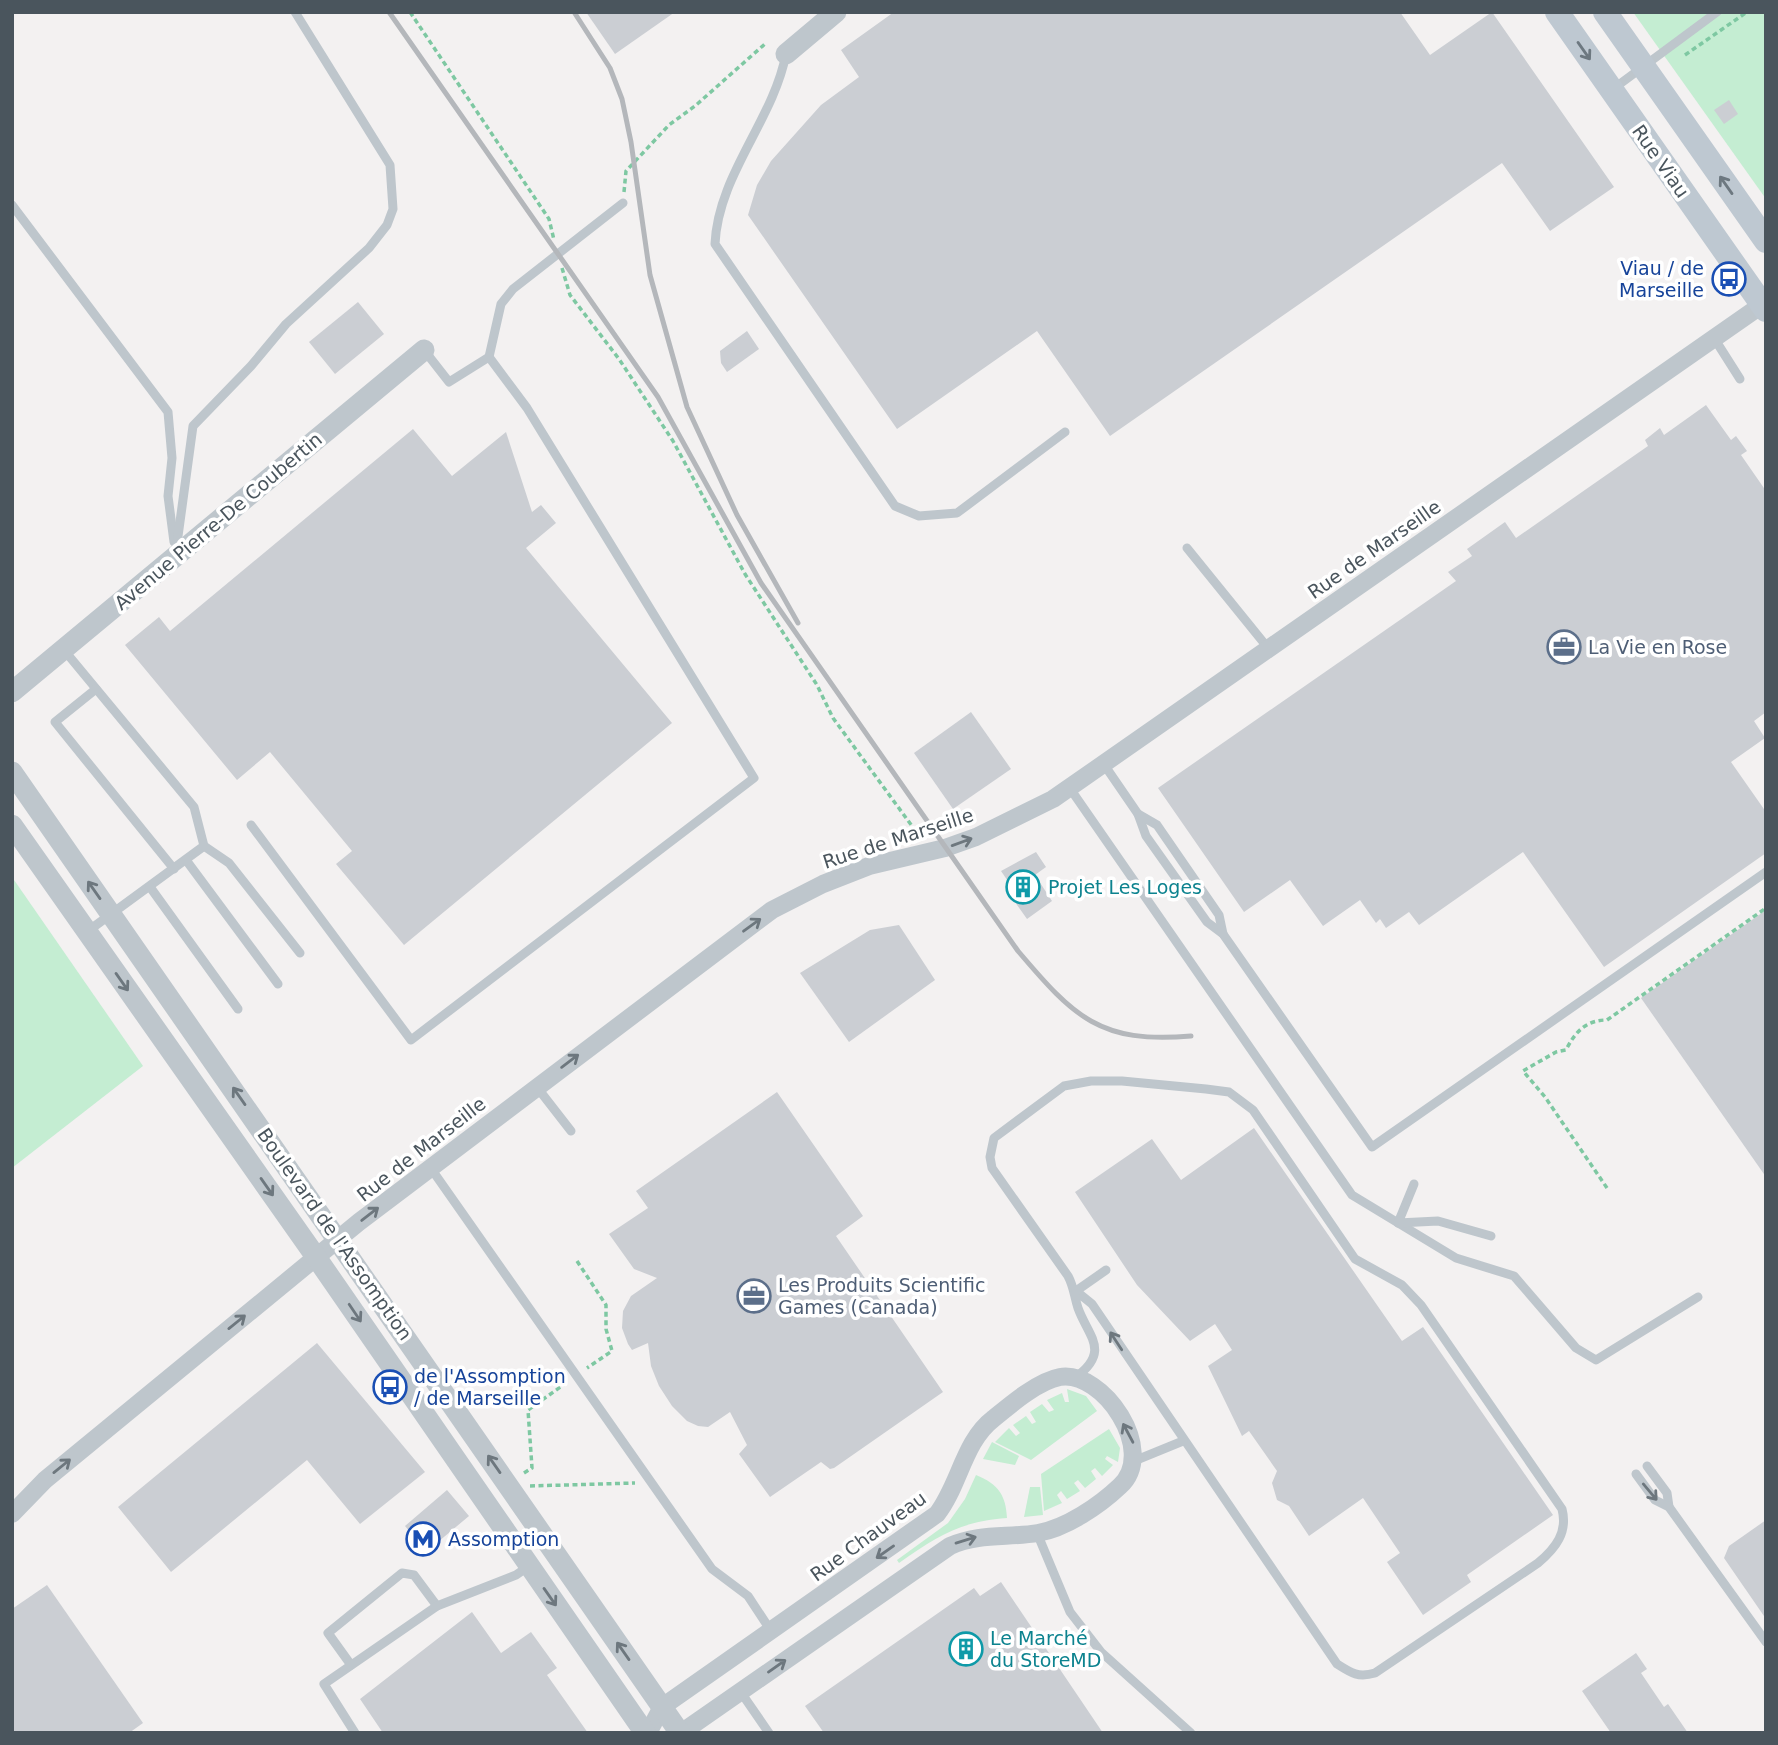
<svg xmlns="http://www.w3.org/2000/svg" width="1778" height="1745" viewBox="0 0 1778 1745" font-family="'DejaVu Sans',sans-serif">
<style>
.green{fill:#c4edd2}
.building{fill:#cbced3}
.lines{fill:none;stroke-linecap:round;stroke-linejoin:round}
.path{stroke:#7ec8a2;stroke-width:3.5;stroke-dasharray:5 3.5;stroke-linecap:butt}
.service{stroke:#bec6cc;stroke-width:9}
.minor{stroke:#bec6cc;stroke-width:18}
.tertiary{stroke:#bec6cc;stroke-width:21}
.secondary{stroke:#bec8d1;stroke-width:24}
.rail{stroke:#b4b7bb;stroke-width:5}
.oneway{stroke:#6d7880}
.oneway2{stroke:#6d777e}
.labels{text-anchor:middle;stroke-width:7;stroke-linejoin:round;paint-order:stroke}
.street-label{font-size:19px;fill:#4a555d;stroke:#fff}
.transit-label{font-size:19px;fill:#164399;stroke:#fff;text-anchor:start}
.service-label{font-size:19px;fill:#4e5e75;stroke:#fff;text-anchor:start}
.culture-label{font-size:19px;fill:#0d838f;stroke:#fff;text-anchor:start}
</style>
<rect width="100%" height="100%" fill="#f3f1f1"/>
<!-- green -->
<g class="green">
<path d="M1633,12H1766V199Z"/>
<path d="M12,877L143,1066L12,1168Z"/>
<path d="M1067,1389L1086,1396L1097,1411L1031,1460L995,1442L1009,1428L1016,1436L1020,1433L1013,1425L1026,1416L1032,1424L1036,1422L1030,1412L1042,1404L1049,1412L1054,1410L1047,1400L1062,1393L1065,1402H1069Z"/>
<path d="M1109,1429L1120,1448L1118,1462L1107,1456L1105,1459L1113,1465L1102,1476L1095,1468L1091,1471L1096,1479L1085,1488L1078,1480L1074,1483L1080,1491L1067,1499L1061,1491L1057,1495L1062,1503L1044,1511L1041,1474Z"/>
<path d="M992,1442L1019,1456L1015,1465L983,1459Z"/>
<path d="M976,1475C998,1484 1006,1495 1007,1518C958,1522 938,1536 899,1563L897,1560L948,1523L965,1499Z"/>
<path d="M1030,1487H1040L1043,1515L1024,1517Z"/>
</g>
<!-- building -->
<g class="building">
<path d="M586,12H675L615,54Z"/>
<path d="M894,12H1400L1430,55L1492,12L1614,187L1550,231L1502,163L1110,436L1037,331L897,429L748,215L757,185L771,161L821,105L859,77L841,50Z"/>
<path d="M1729,100L1738,114L1724,124L1714,110Z"/>
<path d="M358,302L384,334L335,374L309,342Z"/>
<path d="M747,331L759,349L727,372L721,363L720,351Z"/>
<path d="M1706,405L1731,440L1736,436L1747,451L1741,455L1766,491V712L1754,721L1765,738L1731,762L1766,812V853L1604,967L1523,852L1419,925L1409,912L1386,928L1380,919L1376,923L1360,900L1323,926L1290,880L1244,912L1158,788L1456,581L1448,572L1472,556L1467,549L1505,522L1516,538L1648,446L1645,440L1660,428L1664,435Z"/>
<path d="M413,429L452,476L506,432L532,512L541,505L556,523L526,548L672,723L404,945L336,864L352,851L270,752L237,780L125,645L159,617L170,631Z"/>
<path d="M971,712L1011,769L953,809L914,753Z"/>
<path d="M1036,852L1046,867L1035,875L1052,901L1027,919L1015,902L1020,899L1001,871Z"/>
<path d="M1766,910V1177L1641,998Z"/>
<path d="M899,925L935,980L849,1042L800,973L870,930Z"/>
<path d="M777,1092L863,1216L836,1236L943,1392L834,1468L830,1469L821,1462L770,1497L739,1454L747,1445L730,1412L708,1427L698,1426L687,1421L672,1406L659,1386L651,1366L648,1343L632,1350L628,1344L622,1328L623,1311L631,1296L657,1278L634,1269L609,1234L648,1208L636,1191Z"/>
<path d="M1254,1128L1402,1341L1423,1327L1553,1515L1467,1575L1471,1582L1423,1615L1387,1562L1400,1553L1363,1498L1309,1536L1289,1506L1277,1500L1272,1483L1277,1471L1249,1431L1242,1436L1208,1366L1232,1350L1215,1324L1190,1341L1137,1285L1075,1192L1152,1139L1181,1180Z"/>
<path d="M317,1343L425,1472L360,1524L307,1460L171,1572L118,1507Z"/>
<path d="M447,1490L469,1516L426,1552L420,1545L417,1548L407,1536L410,1532L405,1526Z"/>
<path d="M1766,1520V1619L1724,1558L1729,1546Z"/>
<path d="M1001,1582L1103,1733H824L805,1706L974,1588L980,1596Z"/>
<path d="M47,1585L143,1723L129,1733H12V1609Z"/>
<path d="M472,1612L501,1653L531,1632L557,1668L547,1675L588,1733H383L360,1699Z"/>
<path d="M1636,1653L1647,1669L1641,1673L1664,1707L1668,1704L1688,1733H1611L1582,1691Z"/>
</g>
<g class="lines">
<!-- path -->
<g class="path">
<path d="M410,12L549,219L554,240"/>
<path d="M1685,55L1747,12"/>
<path d="M624,192L626,171L669,125L695,106L766,43"/>
<path d="M562,268L570,295L619,359L673,441L745,574L817,685L833,718L920,837"/>
<path d="M1607,1188L1545,1097L1523,1071L1556,1052L1566,1050C1575,1032 1586,1020 1607,1020L1766,908"/>
<path d="M577,1261L606,1305V1329L612,1351L587,1368"/>
<path d="M524,1473L532,1468L528,1410L566,1383"/>
<path d="M530,1486L635,1483"/>
</g>
<!-- service -->
<g class="service">
<path d="M786,54C773,121 718,175 715,244L895,506L919,516L957,513L1065,432"/>
<path d="M1613,89L1717,12"/>
<path d="M12,205L168,412L172,458L168,496L174,542"/>
<path d="M1714,338L1740,379"/>
<path d="M489,357L501,304L513,289L623,203"/>
<path d="M1187,548L1268,648"/>
<path d="M176,551L193,426L251,366L286,324L369,248L387,225L393,209L390,165L295,12"/>
<path d="M64,650L194,807L204,846L88,931"/>
<path d="M96,689L55,722L174,869"/>
<path d="M1103,763L1138,814L1146,836L1207,922L1223,934L1372,1147L1766,872"/>
<path d="M1069,787L1352,1195L1456,1258L1514,1276L1576,1348L1596,1360L1698,1297"/>
<path d="M1138,814L1157,825L1219,915L1223,934"/>
<path d="M251,825L411,1040L754,778L527,408L489,357L449,382L424,350"/>
<path d="M204,846L229,863L300,953"/>
<path d="M186,860L278,984"/>
<path d="M150,887L238,1009"/>
<path d="M536,1086L571,1131"/>
<path d="M430,1167L712,1569L748,1596L771,1631"/>
<path d="M1414,1184L1398,1223L1438,1221L1491,1236"/>
<path d="M1076,1291L1092,1304L1337,1664C1351,1673 1358,1678 1375,1673L1538,1563C1556,1548 1568,1532 1562,1509L1421,1305L1402,1285L1355,1259L1253,1110L1229,1092L1206,1089L1122,1081H1091L1064,1086L994,1138L990,1157L992,1168L1068,1276C1074,1287 1074,1296 1078,1308C1088,1336 1111,1351 1076,1377"/>
<path d="M1076,1291L1106,1270"/>
<path d="M1134,1461L1183,1441"/>
<path d="M1647,1466L1667,1493L1669,1507"/>
<path d="M1636,1474L1655,1500L1669,1507L1766,1642"/>
<path d="M1037,1533L1070,1612L1101,1652L1191,1733"/>
<path d="M351,1665L328,1633L402,1573L414,1575L437,1606"/>
<path d="M740,1691L769,1733"/>
<path d="M355,1733L324,1684L437,1606L516,1575L529,1566"/>
</g>
<!-- minor -->
<g class="minor">
<path d="M12,1514L45,1480L359,1222L772,910L823,884L869,866L945,848L976,837L1053,799L1766,302"/>
<path d="M648,1733L662,1707L937,1514C959,1486 964,1441 993,1419C1010,1405 1038,1381 1060,1377C1103,1370 1158,1451 1120,1486C1099,1506 1066,1528 1038,1533C1007,1538 979,1533 950,1546L681,1733"/>
</g>
<!-- tertiary -->
<g class="tertiary">
<path d="M786,54L836,12"/>
<path d="M12,692L424,350"/>
<path d="M12,772L680,1733"/>
<path d="M12,825L316,1257L645,1733"/>
</g>
<!-- secondary -->
<g class="secondary">
<path d="M1557,12L1766,310"/>
<path d="M1605,12L1766,241"/>
</g>
<!-- rail -->
<g class="rail">
<path d="M389,12L658,397L761,583L1018,951C1074,1017 1100,1044 1191,1036"/>
<path d="M574,12L610,68L622,99L631,142L650,275L687,407L737,515L798,623"/>
</g>
</g>
<!-- one-way arrows -->
<defs><path id="oneway-shaft" d="M-6 0H5M1.5-3L5.5 0L1.5 3" fill="none" stroke-width="1.6" stroke-linecap="round" stroke-linejoin="round" transform="scale(1.75)"/></defs>
<g class="oneway">
<use href="#oneway-shaft" transform="translate(1584 51) rotate(55)"/>
<use href="#oneway-shaft" transform="translate(1726 185) rotate(-125)"/>
</g>
<g class="oneway2">
<use href="#oneway-shaft" transform="translate(962 842) rotate(-20)"/>
<use href="#oneway-shaft" transform="translate(94 890) rotate(-125)"/>
<use href="#oneway-shaft" transform="translate(752 925) rotate(-36)"/>
<use href="#oneway-shaft" transform="translate(122 982) rotate(55)"/>
<use href="#oneway-shaft" transform="translate(570 1061) rotate(-37)"/>
<use href="#oneway-shaft" transform="translate(239 1096) rotate(-125)"/>
<use href="#oneway-shaft" transform="translate(267 1187) rotate(55)"/>
<use href="#oneway-shaft" transform="translate(370 1214) rotate(-38)"/>
<use href="#oneway-shaft" transform="translate(355 1313) rotate(56)"/>
<use href="#oneway-shaft" transform="translate(237 1322) rotate(-39)"/>
<use href="#oneway-shaft" transform="translate(1116 1341) rotate(-123)"/>
<use href="#oneway-shaft" transform="translate(1128 1433) rotate(-118)"/>
<use href="#oneway-shaft" transform="translate(494 1464) rotate(-125)"/>
<use href="#oneway-shaft" transform="translate(62 1466) rotate(-39)"/>
<use href="#oneway-shaft" transform="translate(1650 1492) rotate(50)"/>
<use href="#oneway-shaft" transform="translate(966 1540) rotate(-17)"/>
<use href="#oneway-shaft" transform="translate(885 1552) rotate(145)"/>
<use href="#oneway-shaft" transform="translate(550 1597) rotate(55)"/>
<use href="#oneway-shaft" transform="translate(623 1651) rotate(-125)"/>
<use href="#oneway-shaft" transform="translate(777 1666) rotate(-35)"/>
</g>
<!-- icons -->
<defs>
<symbol id="bus-ring" viewBox="-11 -11 22 22"><circle r="9.5" fill="#fff" stroke="#1a4fb4" stroke-width="1.5"/><path d="M-5-6H5V4H4V6H2V4H-2V6H-4V4H-5ZM-3.5-4V0h7V-4ZM-3.5 1.2v1.5H-2V1.2ZM2 1.2v1.5H3.5V1.2Z" fill="#1a4fb4"/></symbol>
<symbol id="office-ring" viewBox="-11 -11 22 22"><circle r="9.5" fill="#fff" stroke="#5c6f8a" stroke-width="1.5"/><path d="M-6-3h4V-5.5h4V-3h4V5H-6ZM-1-4.5V-3h2v-1.5ZM-6 0V1H6V0Z" fill="#5c6f8a"/></symbol>
<symbol id="building-ring" viewBox="-11 -11 22 22"><circle r="9.5" fill="#fff" stroke="#0f9aa8" stroke-width="1.5"/><path d="M-4-6H4V6H1V3H-1V6H-4ZM-2.5-4.3h1.7v1.8h-1.7ZM.8-4.3h1.7v1.8H.8ZM-2.5-1h1.7V.8h-1.7ZM.8-1h1.7V.8H.8Z" fill="#0f9aa8"/></symbol>
<symbol id="metro-ring" viewBox="-11 -11 22 22"><circle r="9.5" fill="#fff" stroke="#1a4fb4" stroke-width="1.5"/><path d="M-5.5 5V-5H-3L0 0L3-5H5.5V5H3V-.5L0 4L-3-.5V5Z" fill="#1a4fb4"/></symbol>
</defs>
<g fill-rule="evenodd">
<use href="#bus-ring" x="1710" y="260" width="38" height="38"/>
<use href="#office-ring" x="1545" y="628" width="38" height="38"/>
<use href="#building-ring" x="1004" y="868" width="38" height="38"/>
<use href="#office-ring" x="735" y="1277" width="38" height="38"/>
<use href="#bus-ring" x="371" y="1368" width="38" height="38"/>
<use href="#metro-ring" x="404" y="1520" width="38" height="38"/>
<use href="#building-ring" x="947" y="1630" width="38" height="38"/>
</g>
<g class="labels">
<!-- street labels -->
<g class="street-label">
<text transform="translate(1661 161) rotate(55)" y="7">Rue Viau</text>
<text transform="translate(218 521) rotate(-40)" y="7">Avenue Pierre-De Coubertin</text>
<text transform="translate(1374 549) rotate(-35)" y="7">Rue de Marseille</text>
<text transform="translate(898 838) rotate(-18)" y="7">Rue de Marseille</text>
<text transform="translate(421 1149) rotate(-38)" y="7">Rue de Marseille</text>
<text transform="translate(335 1234) rotate(55)" y="7">Boulevard de l'Assomption</text>
<text transform="translate(868 1536) rotate(-36)" y="7">Rue Chauveau</text>
</g>
<!-- transit labels -->
<g class="transit-label">
<text x="1704" y="275" text-anchor="end">Viau / de<tspan x="1704" dy="22">Marseille</tspan></text>
<text x="414" y="1383">de l'Assomption<tspan x="414" dy="22">/ de Marseille</tspan></text>
<text x="448" y="1546">Assomption</text>
</g>
<!-- service labels -->
<g class="service-label">
<text x="1588" y="654">La Vie en Rose</text>
<text x="778" y="1292">Les Produits Scientific<tspan x="778" dy="22">Games (Canada)</tspan></text>
</g>
<!-- culture labels -->
<g class="culture-label">
<text x="1048" y="894">Projet Les Loges</text>
<text x="990" y="1645">Le Marché<tspan x="990" dy="22">du StoreMD</tspan></text>
</g>
</g>
<!-- border -->
<rect width="1778" height="1745" fill="none" stroke="#4a555d" stroke-width="28"/>
</svg>
